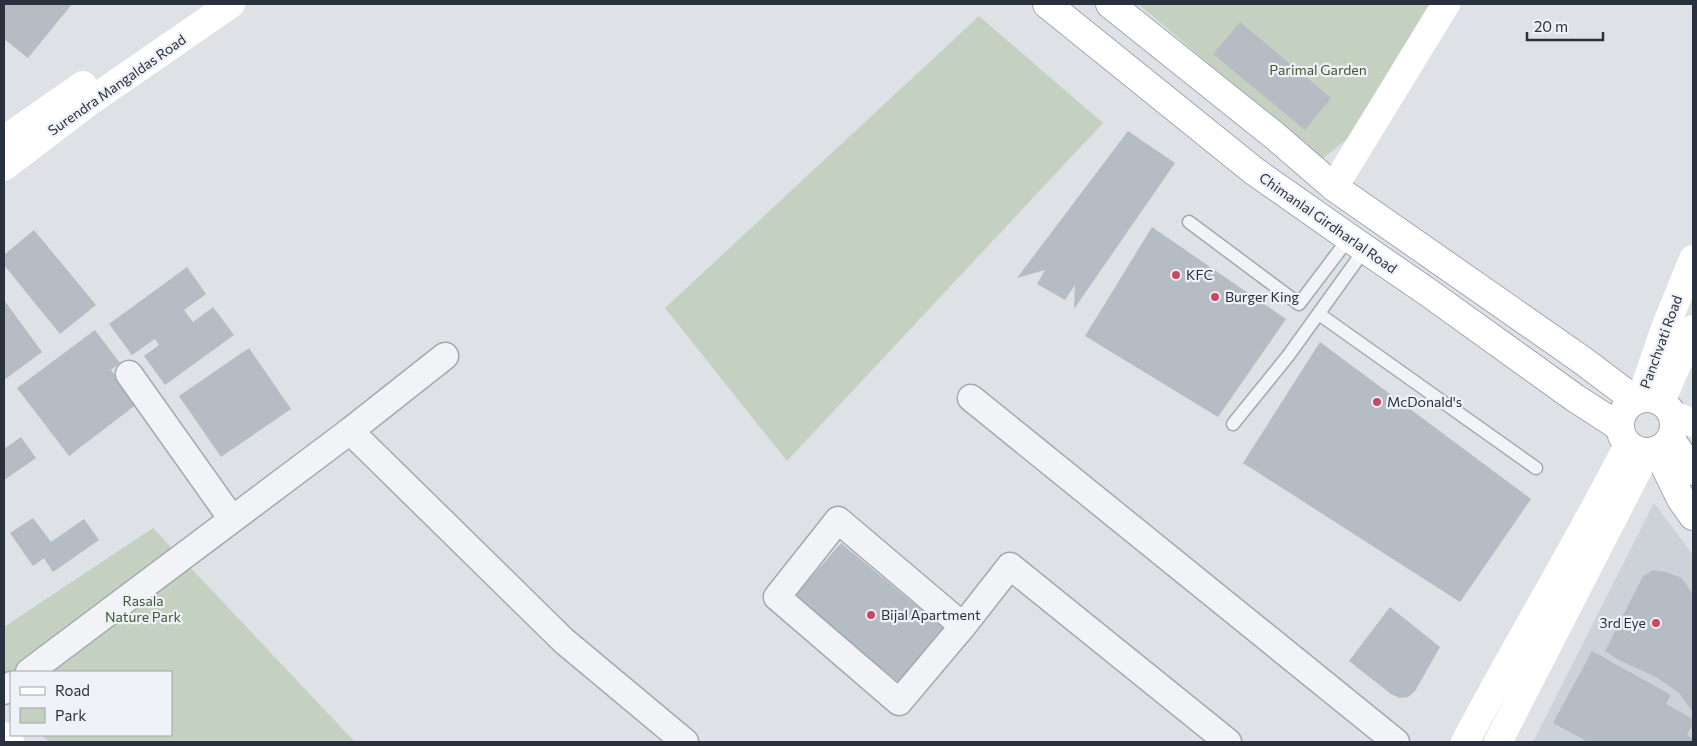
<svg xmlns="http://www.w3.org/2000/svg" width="1697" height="746" viewBox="0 0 1697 746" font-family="Commissioner,sans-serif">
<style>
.built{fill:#cdd2d9}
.green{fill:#c5d1c0}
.building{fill:#b6bcc4}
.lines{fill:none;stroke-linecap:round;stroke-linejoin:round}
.lane-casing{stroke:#a4a9b1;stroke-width:15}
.street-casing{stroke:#a4a9b1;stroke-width:29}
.primary-casing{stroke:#9ea7b2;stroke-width:30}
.lane{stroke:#f1f3f6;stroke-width:12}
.street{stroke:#f1f3f6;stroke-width:26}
.secondary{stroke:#fff;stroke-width:28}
.primary{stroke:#fff;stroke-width:28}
.poi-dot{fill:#c74963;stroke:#eef1f5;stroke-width:2}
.labels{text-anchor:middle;stroke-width:4.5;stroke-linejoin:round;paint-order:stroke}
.park-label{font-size:14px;fill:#3f5836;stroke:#eef1f5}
.street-label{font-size:14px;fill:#28313d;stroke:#eef1f5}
.poi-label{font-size:14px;fill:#28313d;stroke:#eef1f5;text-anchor:start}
</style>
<rect width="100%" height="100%" fill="#dee2e7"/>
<!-- built -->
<path class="built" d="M1654,503L1693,555V742H1533Z"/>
<!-- green -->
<g class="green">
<path d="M1138,4H1437L1351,136L1322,159Z"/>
<path d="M979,16L1103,123L787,461L665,308Z"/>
<path d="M153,528L355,742H49L42,735H171V672H11V704L4,696V627Z"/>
</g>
<!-- building -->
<g class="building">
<path d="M4,4H72L28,58L4,39Z"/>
<path d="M1240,22L1331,98L1305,130L1213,54Z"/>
<path d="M1128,131L1175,163L1074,309L1075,285L1065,300L1037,284L1045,270L1017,278Z"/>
<path d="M1152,227L1286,319L1218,417L1085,336Z"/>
<path d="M34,230L96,305L60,334L4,265V255Z"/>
<path d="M187,267L206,294L184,310L193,322L213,307L234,335L165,385L144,356L159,345L155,339L132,355L109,324Z"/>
<path d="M4,300L42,352L4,380Z"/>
<path d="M95,330L120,363L111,370L137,404L69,456L17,388Z"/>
<path d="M1320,342L1531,499L1460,602L1243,463Z"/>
<path d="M249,348L291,409L221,457L179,396Z"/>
<path d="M21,437L36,458L4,480V449Z"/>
<path d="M33,518L51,542L84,519L99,540L53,572L44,558L33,566L10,533Z"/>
<path d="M841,543L948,632L905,687L793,598Z"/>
<path d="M1653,570L1666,572L1682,578L1693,595V712L1678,692L1656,677L1617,659L1605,651L1643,576Z"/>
<path d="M1390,607L1440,647L1415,691L1408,697L1400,698L1391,694L1349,661Z"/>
<path d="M1592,651L1671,695L1666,704L1693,719V724L1687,735L1693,739V742H1588L1553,723Z"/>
</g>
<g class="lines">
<defs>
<g id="lane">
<path d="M1189,222L1299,304L1349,238"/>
<path d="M1319,314L1536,468"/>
<path d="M1233,424L1288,356L1365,249"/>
</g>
<g id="street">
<path d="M129,374L232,519"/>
<path d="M971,398L1396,742"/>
<path d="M350,431L445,356"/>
<path d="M963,626L838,520L777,597L899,702L963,626L1010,566L1228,742"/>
<path d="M29,672L350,431L564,641L685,742"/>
<path d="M4,691L11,685"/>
</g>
<g id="primary">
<path d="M1047,4L1254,171L1365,249L1429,293L1575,398L1620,427"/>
<path d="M1110,4L1275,136L1334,187L1582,360L1635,400"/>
<circle cx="1647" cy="425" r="27"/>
<path d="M1671,440L1693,471"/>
<path d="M1657,450L1681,499L1693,516"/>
</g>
</defs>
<!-- lane casing -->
<use href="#lane" class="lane-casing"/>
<!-- street casing -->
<use href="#street" class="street-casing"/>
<!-- primary casing -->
<use href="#primary" class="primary-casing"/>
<!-- lane -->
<use href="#lane" class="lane"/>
<!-- street -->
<use href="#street" class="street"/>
<!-- secondary -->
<g class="secondary">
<path d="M4,140L83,85"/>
<path d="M4,167L89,102L231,4"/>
<path d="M1334,187L1446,4"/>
<path d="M1641,398L1665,328L1693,259"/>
<path d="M1661,401L1693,329"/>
<path d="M1673,415L1693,423"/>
<path d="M4,736L10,742"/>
<path d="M1465,742C1518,642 1577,545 1628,445"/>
<path d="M1498,742L1647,452"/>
</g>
<!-- primary -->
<use href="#primary" class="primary"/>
</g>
<!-- markers -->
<g class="poi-dot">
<circle cx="1176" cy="275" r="5"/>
<circle cx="1215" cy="297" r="5"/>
<circle cx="1377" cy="402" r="5"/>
<circle cx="871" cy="615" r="5"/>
<circle cx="1656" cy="623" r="5"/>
</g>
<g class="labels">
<!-- park labels -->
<g class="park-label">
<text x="1318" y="75">Parimal Garden</text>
<text x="143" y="606">Rasala<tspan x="143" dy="16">Nature Park</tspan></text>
</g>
<!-- street labels -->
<g class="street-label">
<text transform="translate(117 85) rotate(-35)" y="5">Surendra Mangaldas Road</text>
<text transform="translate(1328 223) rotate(35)" y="5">Chimanlal Girdharlal Road</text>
<text transform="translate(1661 342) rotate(-70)" y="5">Panchvati Road</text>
</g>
<!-- poi labels -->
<g class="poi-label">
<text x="1186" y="280">KFC</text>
<text x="1225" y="302">Burger King</text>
<text x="1387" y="407">McDonald's</text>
<text x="881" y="620">Bijal Apartment</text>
<text x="1646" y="628" text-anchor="end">3rd Eye</text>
</g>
</g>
<!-- border -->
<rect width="1697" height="746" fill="none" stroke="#28313d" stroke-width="10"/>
<!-- legend -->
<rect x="10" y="671" width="162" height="65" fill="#eef1f5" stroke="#9fa4ab"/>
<rect x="20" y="687" width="25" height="8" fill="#ffffff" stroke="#9fa4ab"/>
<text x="55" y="696" font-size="15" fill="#28313d">Road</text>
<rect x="20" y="708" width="25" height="15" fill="#c5d1c0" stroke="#9fa4ab"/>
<text x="55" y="721" font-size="15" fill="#28313d">Park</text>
<!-- scale -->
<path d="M1527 32v8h76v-8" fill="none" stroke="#28313d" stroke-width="2.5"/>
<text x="1534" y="32" font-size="15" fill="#28313d" stroke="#eef1f5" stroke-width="4" paint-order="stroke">20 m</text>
</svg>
